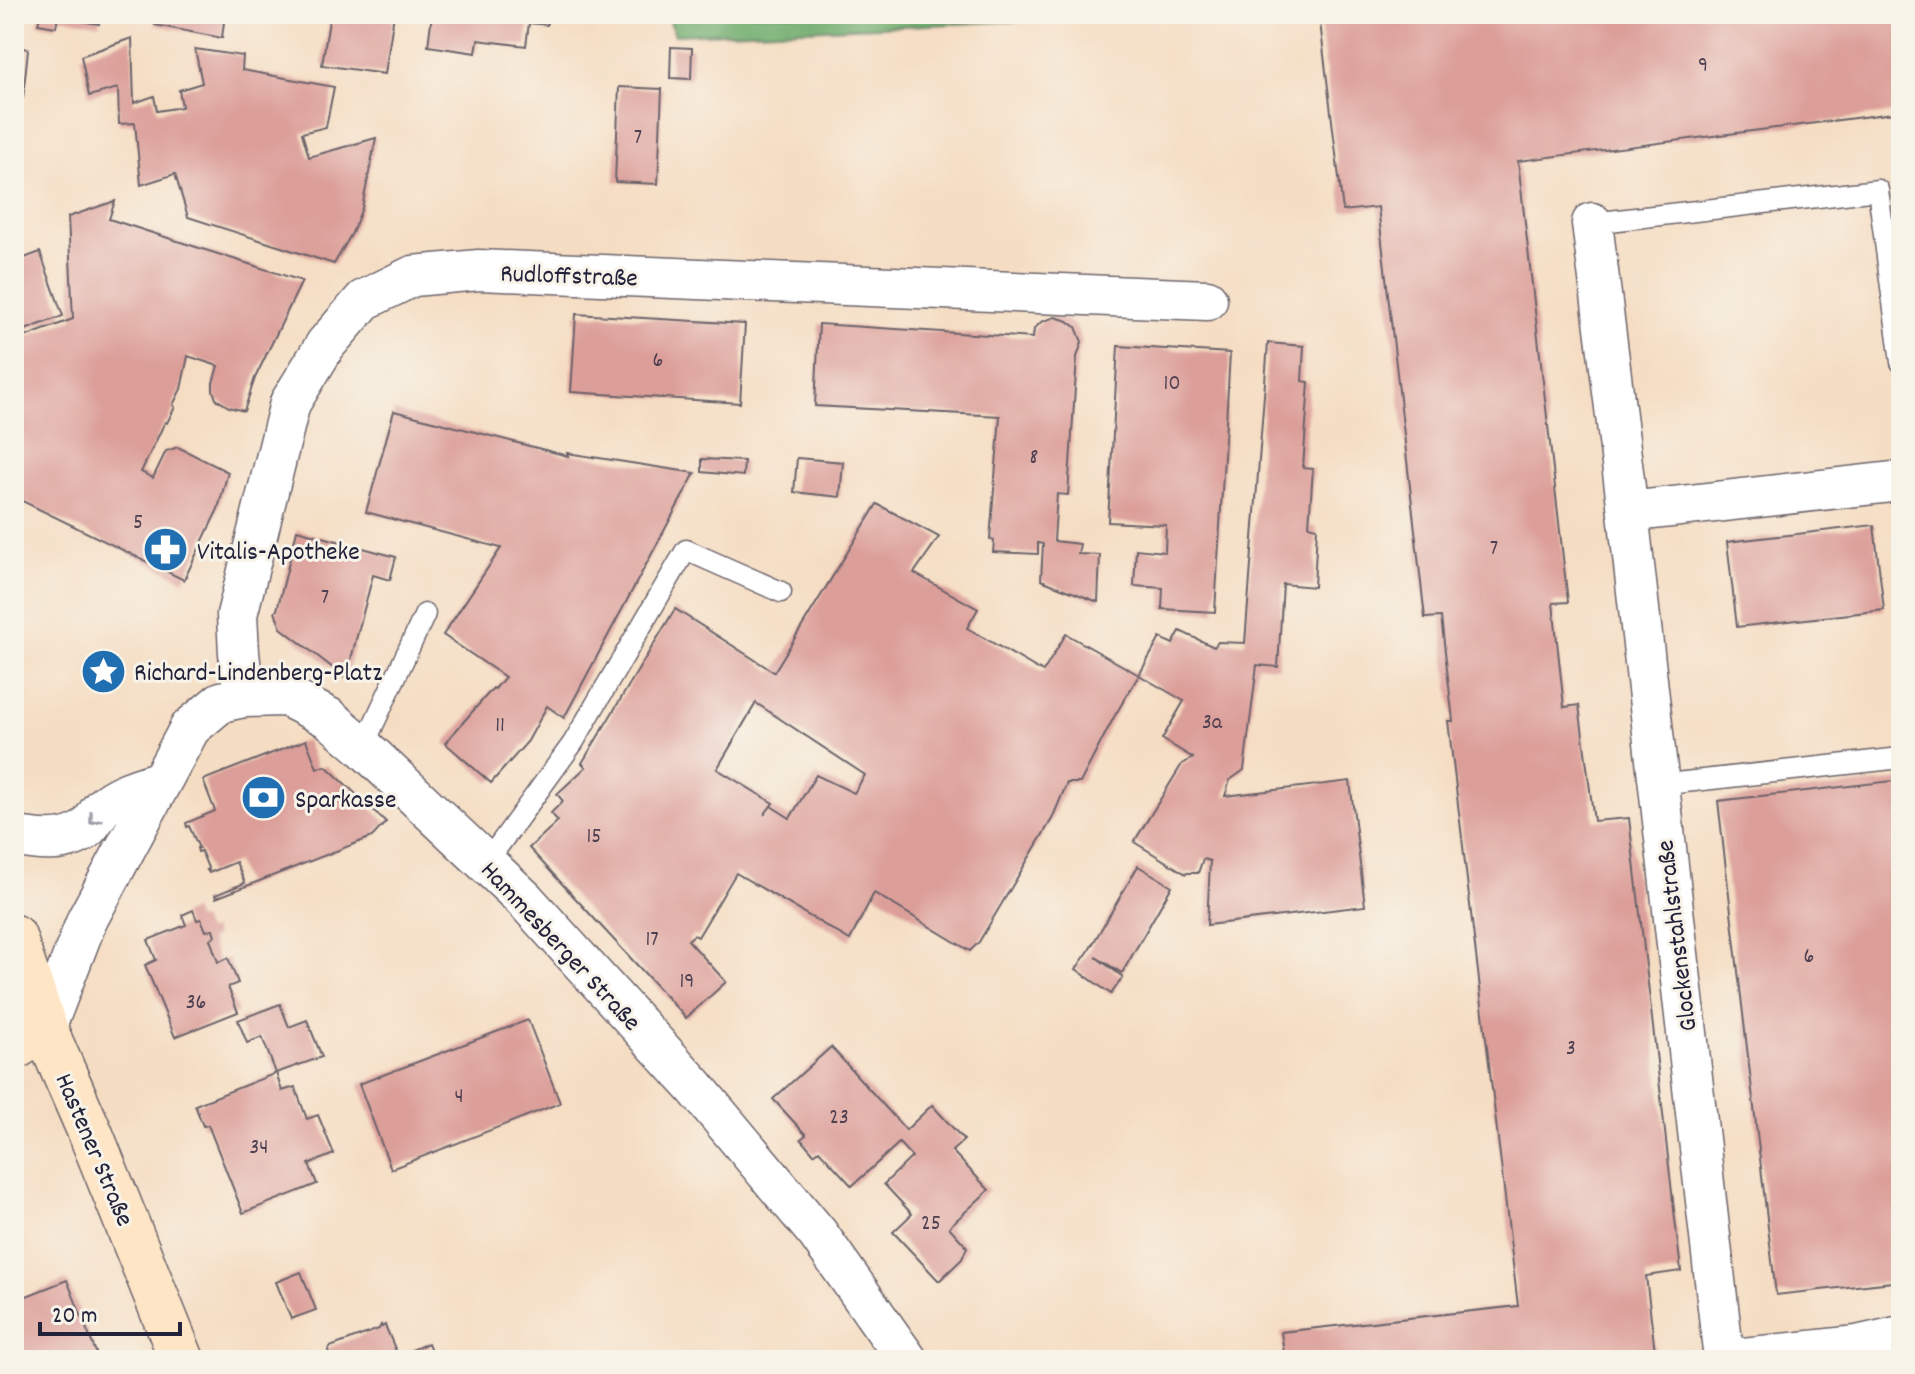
<svg xmlns="http://www.w3.org/2000/svg" width="1915" height="1374" viewBox="0 0 1915 1374" font-family="Dekko,sans-serif">
<style>
.forest{fill:#70ac6d;stroke:#496754;stroke-width:2}
.building{fill:#dc9e99;fill-rule:evenodd}
.lines{fill:none;stroke-linecap:round;stroke-linejoin:round}
.service-casing{stroke:#6c636b;stroke-width:23}
.minor-casing{stroke:#6c636b;stroke-width:43}
.secondary-casing{stroke:#6c636b;stroke-width:47}
.service{stroke:#fff;stroke-width:20}
.minor{stroke:#fff;stroke-width:40}
.secondary{stroke:#fee5c5;stroke-width:44}
.oneway{stroke:#9c9ca7}
.labels{text-anchor:middle;stroke-width:6;stroke-linejoin:round;paint-order:stroke}
.number-label{font-size:22px;fill:#504152}
.street-label{font-size:26px;fill:#22223b;stroke:#f7f3e8}
.poi-label{font-size:26px;fill:#22223b;stroke:#f7f3e8;text-anchor:start}
</style>
<rect width="100%" height="100%" fill="#f7f3e8"/>
<filter id="ink" filterUnits="userSpaceOnUse"><feTurbulence type="fractalNoise" baseFrequency=".0125" numOctaves="2"/><feDisplacementMap in="SourceGraphic" scale="16" xChannelSelector="R" yChannelSelector="G"/><feConvolveMatrix kernelMatrix="1 2 1 2 8 2 1 2 1" color-interpolation-filters="sRGB"/></filter>
<filter id="wash" filterUnits="userSpaceOnUse"><feTurbulence type="fractalNoise" baseFrequency=".006" numOctaves="4" result="noise"/><feDisplacementMap in="SourceGraphic" scale="32" xChannelSelector="R" yChannelSelector="G"/><feGaussianBlur stdDeviation="1.8" result="paint"/><feColorMatrix in="noise" values="0 0 0 0 0 0 0 0 0 0 0 0 0 0 0 0 0 1.4 0 .05"/><feComposite in="paint" operator="in"/></filter>
<g filter="url(#wash)">
<rect width="100%" height="100%" fill="#f5ddc3"/>
<!-- forest -->
<path class="forest" d="M667,14H1201L675,35Z"/>
<g id="blocks">
<!-- building -->
<g class="building">
<path d="M40,14H100L99,24L58,17L56,27L38,24Z"/>
<path d="M157,14H225L222,38L155,25Z"/>
<path d="M330,14H394L385,74L322,65Z"/>
<path d="M432,14H548L547,25L529,23L526,46L478,40L476,53L428,46Z"/>
<path d="M1319,14H1901V112L1518,161L1568,602L1553,603L1564,707L1579,705L1594,821L1629,818L1681,1271L1646,1276L1656,1360H1285L1281,1332L1518,1306L1448,721H1453L1441,617L1425,618L1378,207L1343,211Z"/>
<path d="M132,38L134,103L154,96L157,111L182,107L179,90L202,83L195,49L243,56L242,70L334,87L326,127L302,133L309,157L376,138L362,208L352,233L334,264L188,217L175,174L141,185L135,123L119,124L118,88L89,96L81,56Z"/>
<path d="M14,46L28,49L23,98L14,97Z"/>
<path d="M671,47L692,48L691,79L670,78Z"/>
<path d="M619,87L662,89L658,184L615,182Z"/>
<path d="M115,201L109,219L302,281L255,378L244,411L229,407L216,399L213,390V383L218,366L188,356L181,389L173,405L175,407L167,423L165,422L141,472L153,478L166,451L178,447L228,472L218,509L184,580L14,497V341L73,319L68,217Z"/>
<path d="M40,252L63,316L14,334V262Z"/>
<path d="M576,314L745,324L740,403L571,392Z"/>
<path d="M1055,317L1068,321L1076,327L1082,342L1077,357L1068,495L1057,494L1054,541L1080,544L1078,554L1100,555L1098,602L1041,580L1043,544L1038,543V554L993,552L994,541L990,539L1000,416L815,406L819,324L1033,338L1034,329L1041,322Z"/>
<path d="M1268,343L1304,346L1302,381L1309,382L1303,468L1313,469L1309,526L1317,528L1314,587L1283,584L1278,667L1257,665L1244,770L1230,780L1225,796L1350,781L1365,906L1207,925L1210,861L1203,859L1198,873H1187L1186,874L1134,842L1182,764L1193,758L1162,739L1184,701L1139,675L1160,638L1173,644L1180,631L1214,647L1218,642L1245,643Z"/>
<path d="M1118,346L1230,353L1215,612L1162,609L1163,588L1134,586L1136,549L1165,552L1166,525L1108,522Z"/>
<path d="M394,411L568,456L567,453L695,473L564,718L547,706L528,741L491,783L445,743L493,688L495,689L505,677L443,635L501,548L366,512Z"/>
<path d="M797,458L843,462L840,497L794,492Z"/>
<path d="M702,459L744,461L743,476L702,472Z"/>
<path d="M877,504L939,537L914,573L978,609L967,628L1043,672L1066,634L1139,675L1114,717L1080,783H1067L1052,819L979,942L970,951L874,893L850,940L736,873L698,937L694,935L688,940L726,982L686,1018L529,848L558,821L551,813L563,801L557,794L586,767L582,763L675,609L774,672ZM756,703L865,775L854,793L816,775L790,818L771,806L764,815L773,803L717,769Z"/>
<path d="M1874,525L1884,610L1737,627L1727,542Z"/>
<path d="M297,530L396,557L390,580L373,575L346,678L281,628L275,612L277,610Z"/>
<path d="M306,740L317,768L326,766L386,822L372,837L216,898L215,895L245,883L236,862L209,873L207,870H209L201,851L198,852L197,848H199L189,826L187,827L186,823L215,811L203,780Z"/>
<path d="M1901,780V1281L1776,1295L1718,801Z"/>
<path d="M1138,866L1172,886L1122,973L1096,957L1123,977L1111,994L1076,969L1088,952Z"/>
<path d="M193,910L197,920L201,919L206,931L213,929L215,936L210,939L218,962L228,958L238,983L228,987L238,1012L175,1037L145,965L156,960L148,940L186,925L182,915Z"/>
<path d="M280,1004L289,1027L307,1020L322,1057L276,1073L262,1037L247,1043L238,1020Z"/>
<path d="M528,1020L560,1103L391,1169L359,1084Z"/>
<path d="M831,1047L906,1130L932,1105L964,1140L952,1151L989,1190L949,1227L967,1247L962,1259L939,1281L893,1232L912,1214L884,1184L912,1157L899,1143L852,1186L819,1150L814,1154L801,1139L806,1135L773,1099Z"/>
<path d="M276,1073L282,1091L295,1087L307,1119L318,1115L334,1154L309,1164L317,1184L243,1213L208,1125L203,1126L195,1105Z"/>
<path d="M301,1272L316,1310L291,1319L276,1282Z"/>
<path d="M67,1280L99,1360H14V1301Z"/>
<path d="M381,1325L382,1327L385,1325L398,1356L428,1343L435,1360H330L328,1350L330,1347L379,1329Z"/>
</g>
</g>
</g>
<g filter="url(#ink)">
<use href="#blocks" fill-opacity="0" stroke="#6c636b" stroke-width="2"/>
<g class="lines">
<defs>
<g id="service">
<path d="M1592,223L1878,190L1901,362"/>
<path d="M363,747L425,614"/>
<path d="M1658,785L1901,758"/>
<path d="M486,863L573,743L686,550L781,592"/>
</g>
<g id="minor">
<path d="M1592,223L1628,512"/>
<path d="M244,697L239,653L237,615L290,403L326,344L364,300L413,276L479,270L1207,300"/>
<path d="M14,836C37,841 68,845 87,828C94,822 97,813 103,807C118,793 141,788 160,781"/>
<path d="M45,1029L87,920L190,728L221,702L244,697L286,696L329,718L363,747L524,899L695,1087L818,1234L907,1360"/>
<path d="M1724,1360L1628,512L1901,481"/>
<path d="M1724,1360L1857,1346L1901,1336"/>
</g>
<g id="secondary">
<path d="M14,937L45,1029L92,1137L182,1360"/>
<path d="M14,1048L45,1029"/>
</g>
</defs>
<!-- service casing -->
<use href="#service" class="service-casing"/>
<!-- minor casing -->
<use href="#minor" class="minor-casing"/>
<!-- secondary casing -->
<use href="#secondary" class="secondary-casing"/>
<!-- service -->
<use href="#service" class="service"/>
<!-- minor -->
<use href="#minor" class="minor"/>
<!-- secondary -->
<use href="#secondary" class="secondary"/>
</g>
<!-- one-way arrows -->
<defs><path id="oneway-chevron" d="M-2-3.5L2.5 0L-2 3.5" fill="none" stroke-width="1.6" stroke-linecap="round" stroke-linejoin="round" transform="scale(2)"/></defs>
<use class="oneway" href="#oneway-chevron" transform="translate(94 819) rotate(129)"/>
</g>
<!-- icons -->
<defs>
<symbol id="pharmacy-disc" viewBox="-11 -11 22 22"><circle r="9.5" fill="#1f6fb2" stroke="#f7f3e8"/><path d="M-2-6h4v4h4v4h-4v4h-4v-4h-4v-4h4Z" fill="#fff"/></symbol>
<symbol id="sight-disc" viewBox="-11 -11 22 22"><circle r="9.5" fill="#1f6fb2" stroke="#f7f3e8"/><path d="M0-6L1.8-2.2L6-1.7L2.9 1.2L3.7 5.4L0 3.3L-3.7 5.4L-2.9 1.2L-6-1.7L-1.8-2.2Z" fill="#fff"/></symbol>
<symbol id="bank-disc" viewBox="-11 -11 22 22"><circle r="9.5" fill="#1f6fb2" stroke="#f7f3e8"/><path d="M-6-4H6V4H-6ZM0-2.3a2.3 2.3 0 1 0 0 4.6a2.3 2.3 0 1 0 0-4.6Z" fill="#fff"/></symbol>
</defs>
<g fill-rule="evenodd">
<use href="#pharmacy-disc" x="140" y="524" width="51" height="51"/>
<use href="#sight-disc" x="78" y="646" width="51" height="51"/>
<use href="#bank-disc" x="238" y="772" width="51" height="51"/>
</g>
<g class="labels">
<!-- number labels -->
<g class="number-label">
<text x="1703" y="71">9</text>
<text x="638" y="143">7</text>
<text x="658" y="366">6</text>
<text x="1172" y="389">10</text>
<text x="1034" y="463">8</text>
<text x="138" y="528">5</text>
<text x="1494" y="554">7</text>
<text x="325" y="603">7</text>
<text x="1212" y="728">3a</text>
<text x="500" y="731">11</text>
<text x="594" y="842">15</text>
<text x="652" y="945">17</text>
<text x="1809" y="962">6</text>
<text x="687" y="987">19</text>
<text x="196" y="1008">36</text>
<text x="1571" y="1054">3</text>
<text x="459" y="1102">4</text>
<text x="839" y="1123">23</text>
<text x="259" y="1153">34</text>
<text x="931" y="1229">25</text>
</g>
<!-- street labels -->
<g class="street-label">
<text transform="translate(569 274) rotate(2)" y="9">Rudloffstraße</text>
<text transform="translate(1675 936) rotate(-97)" y="9">Glockenstahlstraße</text>
<text transform="translate(562 945) rotate(47)" y="9">Hammesberger Straße</text>
<text transform="translate(96 1149) rotate(67)" y="9">Hastener Straße</text>
</g>
<!-- poi labels -->
<g class="poi-label">
<text x="197" y="559">Vitalis-Apotheke</text>
<text x="134" y="680">Richard-Lindenberg-Platz</text>
<text x="295" y="807">Sparkasse</text>
</g>
</g>
<!-- margin -->
<rect width="1915" height="1374" fill="none" stroke="#f7f3e8" stroke-width="48"/>
<!-- scale -->
<path d="M40 1322v12h140v-12" fill="none" stroke="#22223b" stroke-width="4"/>
<text x="52" y="1322" font-size="24" fill="#22223b" stroke="#f7f3e8" stroke-width="6" paint-order="stroke">20 m</text>
</svg>
